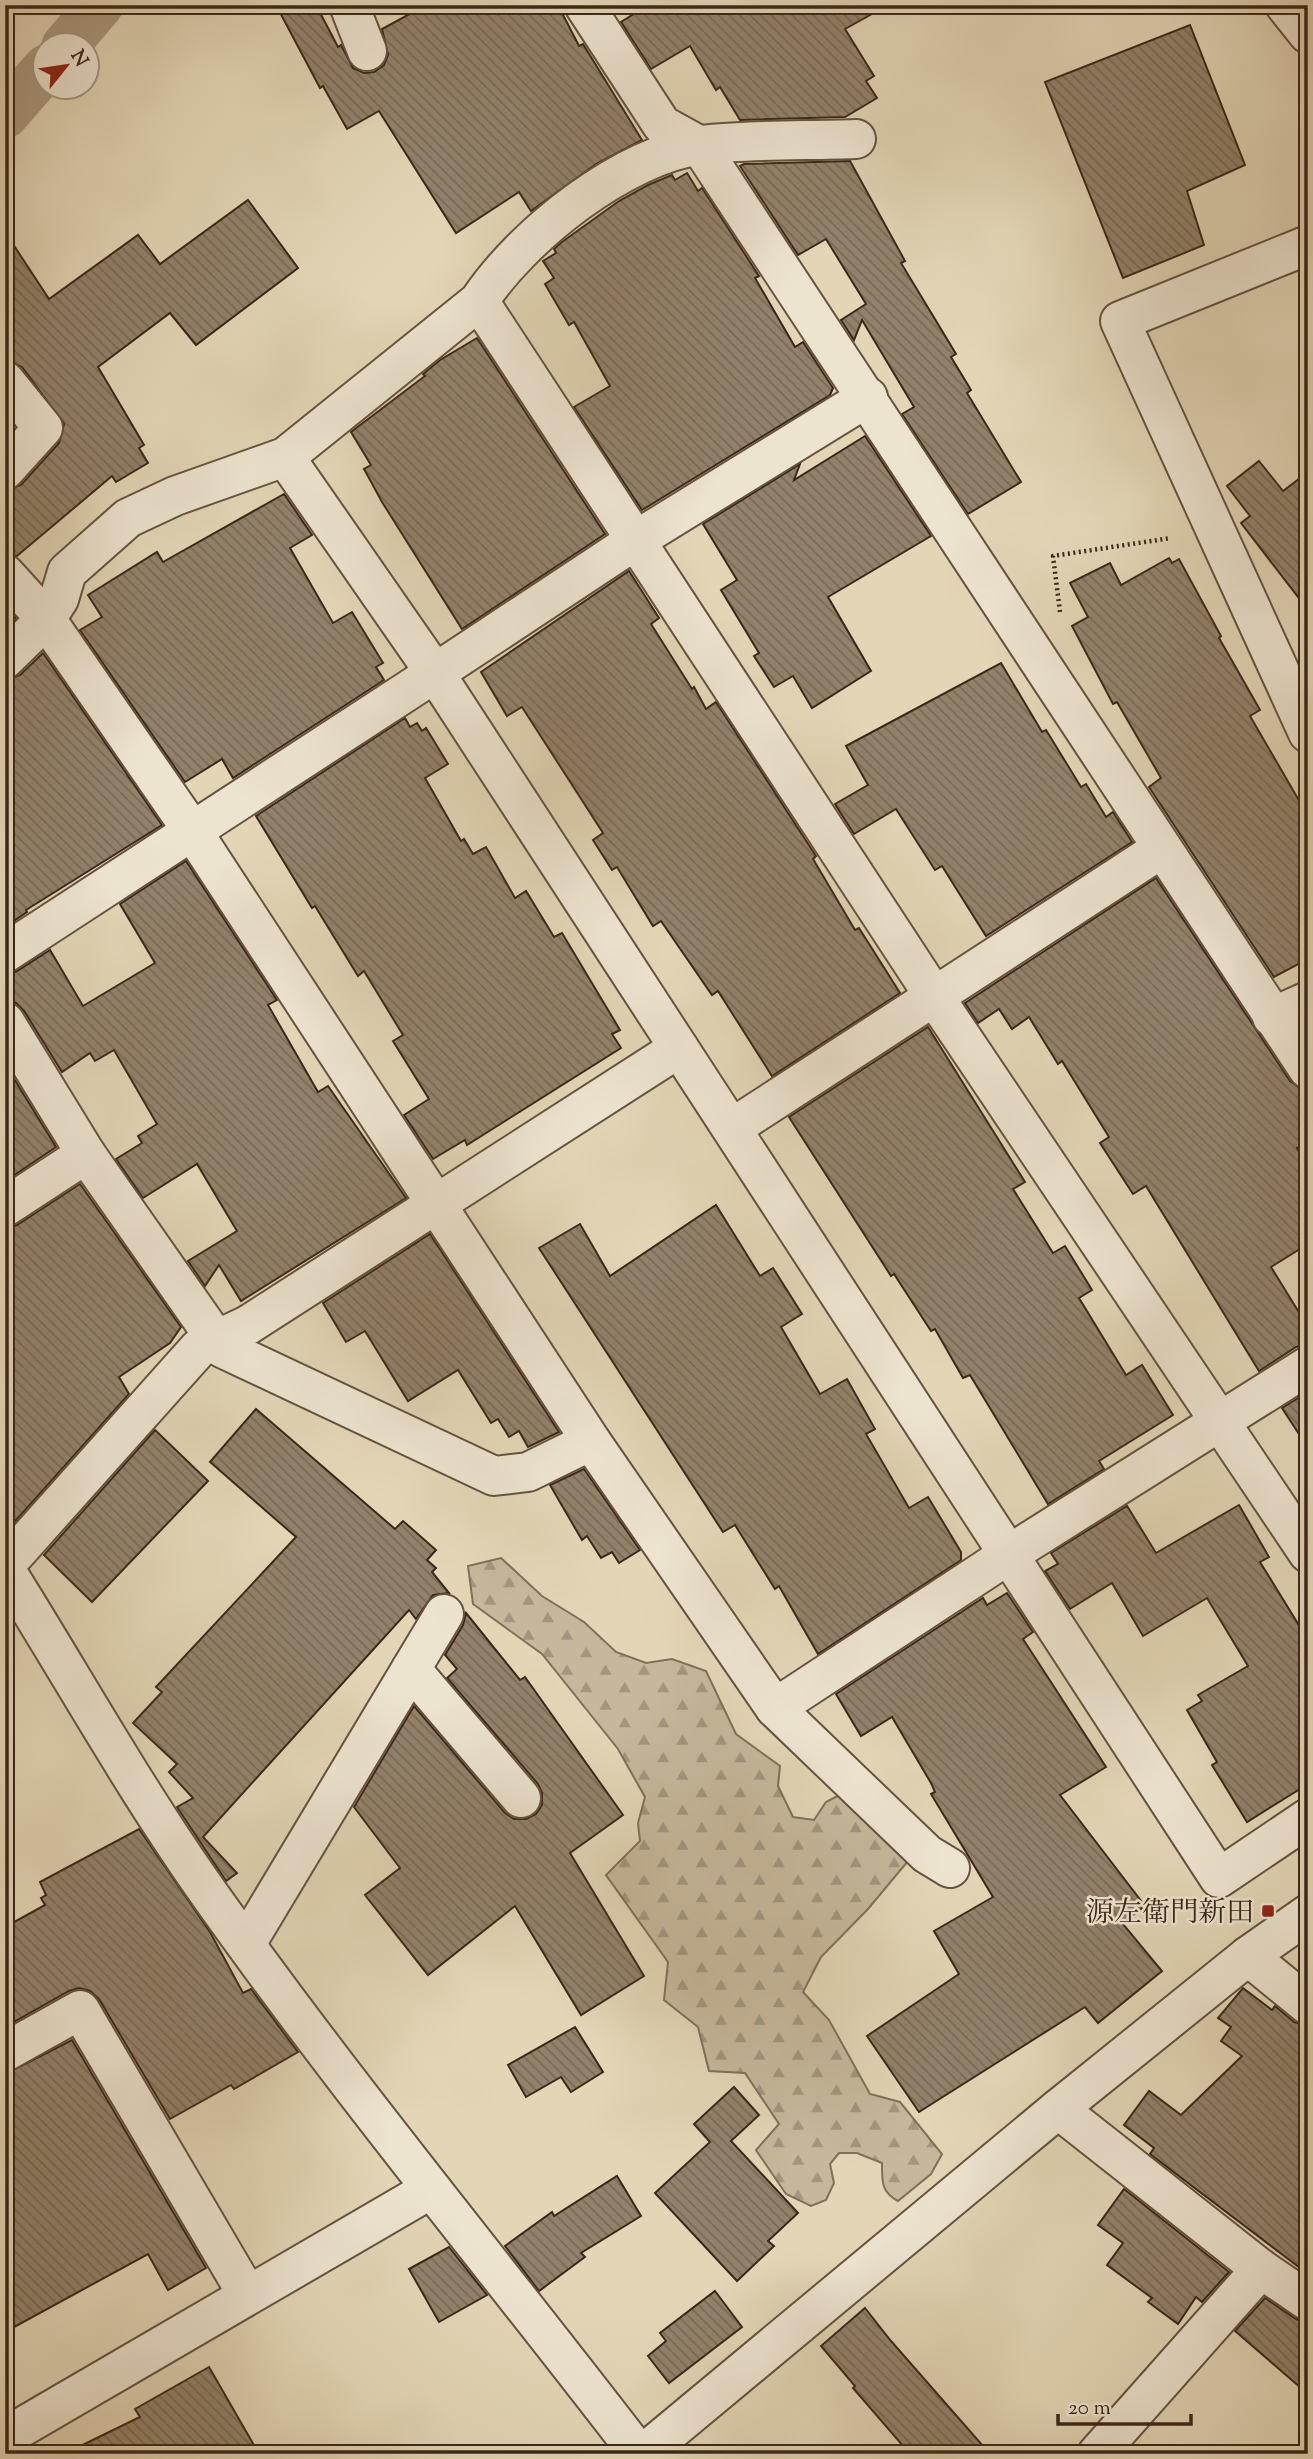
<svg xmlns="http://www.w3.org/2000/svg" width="1313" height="2459" viewBox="0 0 1313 2459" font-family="'Sorts Mill Goudy','Noto Serif JP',serif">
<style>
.forest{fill:url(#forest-firs);stroke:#80705a;stroke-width:2}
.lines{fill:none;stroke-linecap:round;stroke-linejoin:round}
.canal{stroke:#aa9a81;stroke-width:47}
.building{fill:url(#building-back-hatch);stroke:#3b2719;stroke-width:2}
.minor-casing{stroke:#655340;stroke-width:42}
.path{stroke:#3b2719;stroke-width:4.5;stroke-dasharray:2 3.5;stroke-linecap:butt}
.minor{stroke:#ede4d0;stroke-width:38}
.poi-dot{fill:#8f2418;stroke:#ede4d0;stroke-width:2.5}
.labels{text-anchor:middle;stroke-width:5;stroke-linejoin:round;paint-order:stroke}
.poi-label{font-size:28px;fill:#3b2719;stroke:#ede4d0;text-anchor:end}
</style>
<defs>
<pattern id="forest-firs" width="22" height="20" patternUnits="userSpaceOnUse" patternTransform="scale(1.75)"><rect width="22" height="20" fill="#c6b89c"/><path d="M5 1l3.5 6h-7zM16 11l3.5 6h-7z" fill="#a2967e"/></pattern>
<pattern id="building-back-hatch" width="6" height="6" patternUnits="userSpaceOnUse" patternTransform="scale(1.75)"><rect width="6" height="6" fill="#92826b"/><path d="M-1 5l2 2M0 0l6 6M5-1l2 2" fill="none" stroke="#786a57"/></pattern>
</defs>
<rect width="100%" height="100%" fill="#e3d6b7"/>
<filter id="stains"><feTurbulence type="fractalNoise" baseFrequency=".00286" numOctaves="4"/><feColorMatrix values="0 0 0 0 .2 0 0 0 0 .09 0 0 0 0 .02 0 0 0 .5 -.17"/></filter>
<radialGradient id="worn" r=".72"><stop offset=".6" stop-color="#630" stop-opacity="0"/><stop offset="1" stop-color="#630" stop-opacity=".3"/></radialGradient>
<!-- forest -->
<path class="forest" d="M501,1558L542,1596L584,1622L616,1652L646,1663L672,1659L706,1671L736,1734L780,1766L778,1786L793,1817L814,1820L826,1802L843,1793L908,1861L868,1909L821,1957L803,1992L829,2020L870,2094L900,2102L942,2154L931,2174L898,2201C881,2192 882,2181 882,2163L857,2153H839L830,2164L834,2183L826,2200L811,2206L786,2194L756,2150L779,2124L745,2073L709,2071L698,2027L664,2000L668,1962L606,1875L640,1841L638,1823L645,1797L618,1749L542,1654L473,1604L468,1566Z"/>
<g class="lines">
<!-- canal -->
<g class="canal">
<path d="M65,46L100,5"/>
<path d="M5,115L46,68"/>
</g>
</g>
<!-- building -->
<g class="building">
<path d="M276,5H316L338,47L341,45L353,68L364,73L374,72L384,65L388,55L382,29L426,5H558L579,46L583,44L642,140L596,164L531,211L519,192L456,233L379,111L347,129L323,86L320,88Z"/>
<path d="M648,5H888L845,29L874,76L866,81L877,98L845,117L740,120L720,87L716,90L690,46L651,69L621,22Z"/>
<path d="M1190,25L1245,165L1187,191L1204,245L1123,278L1045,82Z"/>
<path d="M850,161L905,261L901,263L956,354L951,357L971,390L967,393L1021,482L968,514L902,414L914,407L862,320L854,340L841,320L866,304L826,239L798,255L740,166L744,164Z"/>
<path d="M687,173L698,191L702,188L759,276L755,278L795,347L803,342L833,388L830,395L642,510L574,407L610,386L574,322L569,325L545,284L554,278L543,261L556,253L554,249L562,242L619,201L648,185L672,175L675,180Z"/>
<path d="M248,200L298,268L196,345L170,313L98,367L144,445L139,448L148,463L116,482L112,476L17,556L5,553V491L21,485L59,443L64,424L22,367L5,360V232L49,299L138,235L160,264Z"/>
<path d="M477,338L605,534L462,629L382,502L364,469L371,465L351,432L425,376L423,374L440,360Z"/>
<path d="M5,416L14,427L5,437Z"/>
<path d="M865,436L931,536L828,597L871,671L812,708L793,676L774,687L754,656L759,653L721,590L737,580L703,524L800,464L794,480Z"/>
<path d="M1259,461L1283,491L1308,472V610L1241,523L1250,516L1227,486Z"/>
<path d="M284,494L312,535L290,548L333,623L352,612L383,663L376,667L384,680L233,778L222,759L185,782L80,630L102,617L88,595L157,552L163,562Z"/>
<path d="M1169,558L1172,563L1179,559L1221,636L1219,638L1260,710L1250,716L1308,816V959L1274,977L1149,787L1161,778L1117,702L1113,704L1072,626L1088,617L1070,583L1110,563L1121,585Z"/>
<path d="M629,571L659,618L651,624L692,689L694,687L706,709L716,702L816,856L813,859L855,930L859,928L900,993L772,1076L718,991L712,995L661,921L653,926L617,867L612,870L593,840L603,833L522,707L507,716L481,672Z"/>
<path d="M5,608L16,618L5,628Z"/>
<path d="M43,653L162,825L26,910L27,912L5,927V680L20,675Z"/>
<path d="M1001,663L1042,732L1046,730L1081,787L1086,784L1106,817L1113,812L1132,842L986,936L942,866L935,870L896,809L854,834L835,804L868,785L846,746Z"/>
<path d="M405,718L410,727L417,723L422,731L426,728L448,764L425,778L461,841L464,839L473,854L486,847L515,898L526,891L554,937L562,933L620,1030L612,1034L621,1048L467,1145L465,1140L433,1159L404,1115L429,1099L393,1041L403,1035L364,971L358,976L315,906L312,908L256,816Z"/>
<path d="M186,861L277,1000L268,1005L318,1092L328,1086L406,1198L241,1301L219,1265L205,1286L188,1261L237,1231L197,1164L143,1198L116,1159L142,1143L138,1136L157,1124L114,1050L95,1061L90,1053L62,1072L24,1011L16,1003L5,1000V975L17,971L50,950L83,1006L155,963L120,904Z"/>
<path d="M1156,878L1290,1081L1308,1093V1142L1297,1148L1308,1168V1244L1271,1267L1308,1327V1344L1296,1347L1259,1371L1146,1186L1133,1194L1100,1143L1109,1137L1062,1061L1058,1064L1029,1017L1012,1029L999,1009L978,1023L965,1003Z"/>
<path d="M928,1027L1025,1182L1013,1189L1053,1253L1065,1246L1092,1290L1079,1298L1126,1375L1142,1365L1173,1415L1099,1461L1104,1469L1048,1504L970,1375L963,1378L935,1329L931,1331L894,1274L891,1276L789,1117Z"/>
<path d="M5,1064L56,1147L13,1176L5,1163Z"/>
<path d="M80,1184L181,1327L170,1343L119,1377L129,1394L9,1528H5V1229L17,1225Z"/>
<path d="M716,1205L760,1276L773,1268L802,1314L781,1327L820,1394L847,1379L875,1429L866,1434L909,1508L928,1497L961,1552V1560L818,1654L779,1586L775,1589L735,1525L723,1532L539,1248L580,1224L610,1276Z"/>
<path d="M430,1234L559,1432L528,1447L519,1431L509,1437L498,1419L491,1423L458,1370L408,1401L365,1331L346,1342L323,1303Z"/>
<path d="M1308,1392V1448L1282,1408Z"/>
<path d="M256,1409L395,1529L403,1521L436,1550L427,1560L436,1568L432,1572L449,1593L433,1595L416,1619L409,1610L203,1837L237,1873L226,1881L177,1807L193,1798L169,1772L177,1764L133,1723L162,1692L156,1687L296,1537L210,1462Z"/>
<path d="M155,1430L208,1481L92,1602L44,1555Z"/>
<path d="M584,1469L640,1550L619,1563L612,1552L601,1558L587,1536L582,1540L550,1485Z"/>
<path d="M1239,1505L1269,1557L1260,1562L1308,1640V1784L1247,1822L1212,1765L1217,1762L1187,1710L1202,1701L1198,1695L1248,1666L1207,1598L1143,1636L1112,1583L1070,1609L1045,1571L1058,1564L1051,1553L1127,1506L1156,1553Z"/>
<path d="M1007,1593L1033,1632L1023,1639L1106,1767L1060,1795L1145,1906L1122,1923L1162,1971L1098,2023L1085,2007L919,2112L867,2036L959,1974L934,1931L993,1897L931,1794L935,1792L931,1783L892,1717L861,1736L836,1694L983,1598L987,1605Z"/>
<path d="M466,1613L520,1680L525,1677L623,1815L570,1853L644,1976L581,2015L515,1906L428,1975L365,1895L400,1868L354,1807L414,1706L505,1813L514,1819H526L536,1814L542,1805V1793L538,1784L447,1678L457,1669L445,1655L463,1625Z"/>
<path d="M139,1829L210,1932L243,1993L251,1989L298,2052L234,2089L231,2085L170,2119L99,1999L90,1991L79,1988L69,1991L5,2027V1927L45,1905L41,1898L46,1895L40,1882Z"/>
<path d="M1243,1988L1272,2010L1275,2006L1294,2022L1308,2026V2274L1150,2154L1154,2148L1124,2125L1149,2091L1181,2115L1242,2056L1221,2041L1231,2027L1218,2018Z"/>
<path d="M575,2027L603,2072L571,2092L561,2077L526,2097L508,2065Z"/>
<path d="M72,2040L206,2268L168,2290L148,2254L5,2332V2074Z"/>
<path d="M734,2087L759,2115L731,2141L798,2213L768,2241L774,2246L737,2281L655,2193L710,2142L694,2124Z"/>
<path d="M617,2176L641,2216L581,2253L585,2257L539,2291L505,2246L552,2212L554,2216Z"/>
<path d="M1124,2189L1229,2272L1202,2302L1196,2297L1178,2324L1148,2302L1152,2298L1107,2265L1123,2243L1098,2225Z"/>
<path d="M449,2247L487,2295L439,2322L409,2269Z"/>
<path d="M715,2291L742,2327L669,2383L648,2356L666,2341L660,2333Z"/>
<path d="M1265,2298L1296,2319L1308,2323V2394L1235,2331Z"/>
<path d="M865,2308L891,2341L990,2454H910L853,2388L855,2386L821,2346Z"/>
<path d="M209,2367L259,2454H64L140,2417L135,2409Z"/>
</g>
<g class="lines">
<defs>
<g id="minor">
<path d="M349,5L367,51"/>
<path d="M584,5L662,125L700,146L1308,1069"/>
<path d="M1285,5L1308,34"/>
<path d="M1308,245L1120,321L1308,733"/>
<path d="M479,301L934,996L1308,1553"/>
<path d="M5,381L43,428L5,470"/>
<path d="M285,457L435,673L636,540L868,397"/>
<path d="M5,574L46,619L193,832L591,1441L775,1708L1011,1553L1308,1366"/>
<path d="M5,659L46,619L59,599L67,572L128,518L175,496L285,457L479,301C523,235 622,156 701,145C752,139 805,141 856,139"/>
<path d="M5,953L435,673L1219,1878L1308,1818"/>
<path d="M1272,1017L1308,1001"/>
<path d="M5,1022L86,1154L222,1348L494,1476L528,1472L591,1441"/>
<path d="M732,1128L1161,849"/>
<path d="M5,1207L86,1154"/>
<path d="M15,1554L199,1348L248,1325L679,1048"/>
<path d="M5,1569C74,1679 137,1793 212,1898C347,2088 497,2269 639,2454"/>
<path d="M411,1669L521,1798"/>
<path d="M775,1708L927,1854L950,1868"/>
<path d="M246,1944L444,1614"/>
<path d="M1248,1956L1308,2005"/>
<path d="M5,2052L80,2010L247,2294"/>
<path d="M1058,2109L1261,2269L1308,2301"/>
<path d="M5,2437L431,2189"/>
<path d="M643,2454L1058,2109L1248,1956L1308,1914"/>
<path d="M1097,2454L1261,2269"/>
</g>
</defs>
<!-- minor casing -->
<use href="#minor" class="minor-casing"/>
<!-- path -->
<path class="path" d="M1060,612L1053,556L1171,538"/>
<!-- minor -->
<use href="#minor" class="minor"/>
</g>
<!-- markers -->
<rect class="poi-dot" x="1261" y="1904" width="14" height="14" rx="3.5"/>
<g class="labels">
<!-- poi labels -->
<g class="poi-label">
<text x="1254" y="1921">源左衛門新田</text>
</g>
</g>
<!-- margin -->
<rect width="1313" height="2459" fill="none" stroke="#e3d6b7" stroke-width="28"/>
<rect x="7" y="7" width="1299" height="2445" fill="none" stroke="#3b2719" stroke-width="3.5"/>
<rect x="14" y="14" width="1285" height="2431" fill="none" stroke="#3b2719" stroke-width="2"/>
<!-- north arrow -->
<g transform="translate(66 66) rotate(60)"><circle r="33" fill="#ede4d0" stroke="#a69887" stroke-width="2"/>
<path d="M0-5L12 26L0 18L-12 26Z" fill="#8f2418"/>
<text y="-10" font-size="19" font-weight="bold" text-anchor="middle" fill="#3b2719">N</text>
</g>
<!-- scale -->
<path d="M1058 2414v10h133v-10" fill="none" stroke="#3b2719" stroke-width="3.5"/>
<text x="1068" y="2414" font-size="21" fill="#3b2719" stroke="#ede4d0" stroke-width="5" paint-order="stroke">20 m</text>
<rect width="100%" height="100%" filter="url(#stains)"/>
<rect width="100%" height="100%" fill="url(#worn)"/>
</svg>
